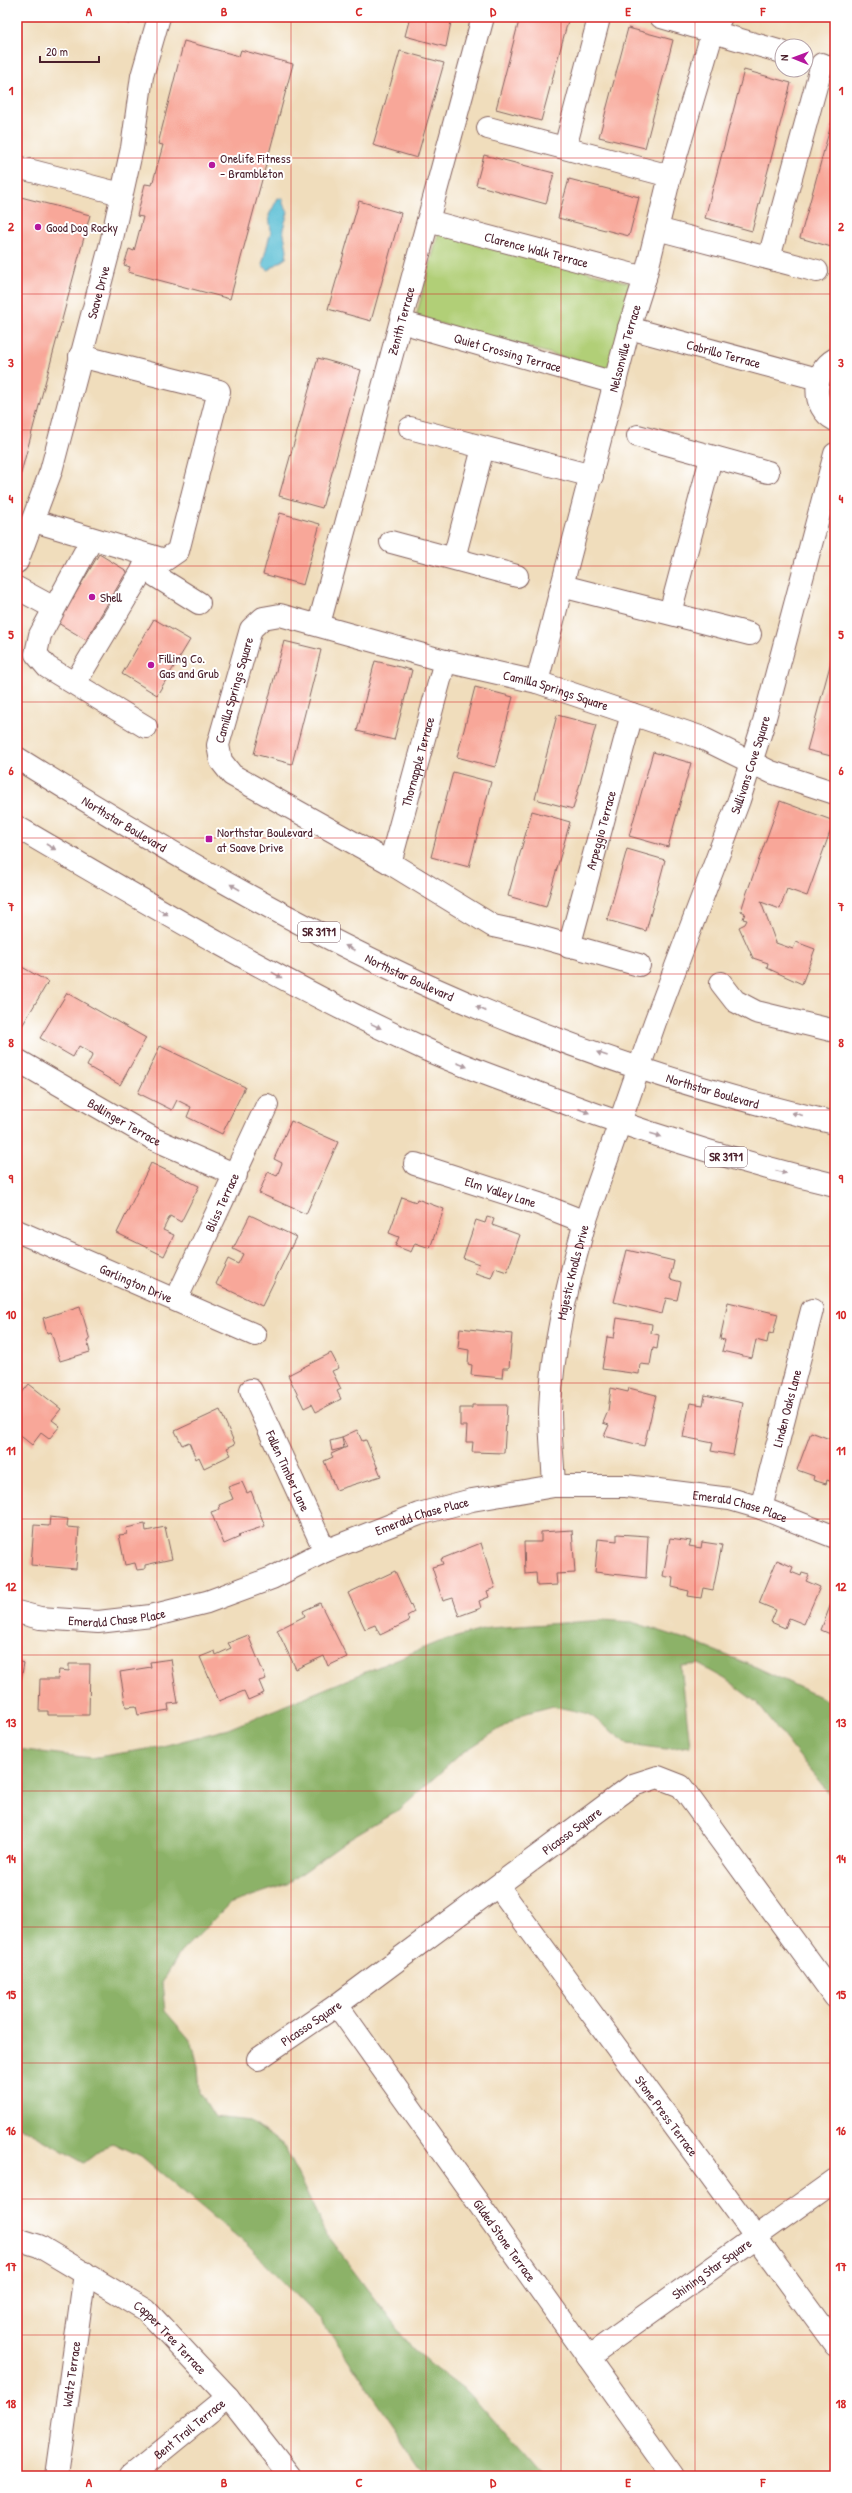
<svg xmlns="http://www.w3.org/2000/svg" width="852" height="2493" viewBox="0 0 852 2493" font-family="'Patrick Hand',sans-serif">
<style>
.green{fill:#b1cf77;stroke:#7e7751}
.forest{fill:#8cb268;stroke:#6b684a}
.water{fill:#56bdd4;stroke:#506e80}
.building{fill:#f8a799}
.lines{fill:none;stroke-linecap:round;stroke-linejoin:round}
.minor-casing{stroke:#84625e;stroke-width:24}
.major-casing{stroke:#84625e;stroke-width:24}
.minor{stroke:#fff;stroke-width:22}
.major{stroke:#fff;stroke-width:22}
.oneway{fill:#ae9aa0}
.grid{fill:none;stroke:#d62828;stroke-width:1;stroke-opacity:0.55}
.poi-dot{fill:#b5179e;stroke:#fff;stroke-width:1.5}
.labels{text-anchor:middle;stroke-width:4;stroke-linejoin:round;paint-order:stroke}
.shield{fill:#fff;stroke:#80626b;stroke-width:1}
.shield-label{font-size:12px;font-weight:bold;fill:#4a1f2b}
.poi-label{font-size:13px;fill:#4a1f2b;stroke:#fff;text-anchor:start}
.street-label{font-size:13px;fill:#4a1f2b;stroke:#fff}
.neatline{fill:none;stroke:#d62828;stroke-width:1.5}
.grid-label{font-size:13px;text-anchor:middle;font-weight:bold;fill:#d62828}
</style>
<rect width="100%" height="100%" fill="#fff"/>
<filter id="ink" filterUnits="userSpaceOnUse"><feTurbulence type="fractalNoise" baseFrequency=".025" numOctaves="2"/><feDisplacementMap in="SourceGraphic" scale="8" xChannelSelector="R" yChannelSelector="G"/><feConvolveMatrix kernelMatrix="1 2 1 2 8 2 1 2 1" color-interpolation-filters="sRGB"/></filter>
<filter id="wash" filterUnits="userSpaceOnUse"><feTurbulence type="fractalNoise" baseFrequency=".012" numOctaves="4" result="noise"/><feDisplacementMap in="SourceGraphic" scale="16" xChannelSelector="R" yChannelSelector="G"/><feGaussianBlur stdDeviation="0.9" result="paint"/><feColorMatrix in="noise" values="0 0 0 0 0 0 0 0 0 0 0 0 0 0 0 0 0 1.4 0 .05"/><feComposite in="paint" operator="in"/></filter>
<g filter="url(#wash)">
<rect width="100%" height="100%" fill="#f0ddbc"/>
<!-- green -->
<path class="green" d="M439,231L637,285L614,371L416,317Z"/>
<!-- forest -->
<path class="forest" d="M604,1620L632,1622L688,1640L756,1667L835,1704V1801L756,1702L725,1679L698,1664L681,1666L690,1746L666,1749L628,1744L589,1714L553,1706L523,1714L462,1753L397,1811L350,1839L287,1884L229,1904L180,1953L162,1983L165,2011L192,2042L198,2066L200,2093L215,2117L250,2121L283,2145L328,2237L413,2350L468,2392L542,2476H428L321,2320L246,2244L141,2156L111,2142L84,2163L17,2125V1749L91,1758L159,1747L228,1729L438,1642L490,1628Z"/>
<!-- water -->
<path class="water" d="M278,198L283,199V204L288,212L283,229L287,250L286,258L268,270L262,265L271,231L269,215Z"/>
<g id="blocks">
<!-- building -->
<g class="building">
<path d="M105,17H132L130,24Z"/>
<path d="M410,17H452L446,47L405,36Z"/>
<path d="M520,17H569L541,121L496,109Z"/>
<path d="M628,28L673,40L645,148L599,137Z"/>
<path d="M184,41L239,56L241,50L293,64L230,299L128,272L130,267L124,265L129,249L134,251L143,217L137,216L145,184L152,185L163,145L158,144Z"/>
<path d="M400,51L444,63L417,158L373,145Z"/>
<path d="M744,70L791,83L752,231L705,218Z"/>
<path d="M835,110V248L800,238Z"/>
<path d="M484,155L554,173L546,204L476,185Z"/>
<path d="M569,179L639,197L629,236L558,218Z"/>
<path d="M17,196L90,215L17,488Z"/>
<path d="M359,201L401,213L371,321L328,309Z"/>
<path d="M318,358L361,370L322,508L279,496Z"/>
<path d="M280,513L320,524L303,585L263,574Z"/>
<path d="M99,554L127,571L86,640L58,623Z"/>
<path d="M154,619L190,640L157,695L122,674Z"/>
<path d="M284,641L321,650L292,764L254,754Z"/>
<path d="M835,647V757L807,750Z"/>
<path d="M375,661L412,670L394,740L357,731Z"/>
<path d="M475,687L513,697L495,767L457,757Z"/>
<path d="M557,715L596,725L573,809L535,799Z"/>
<path d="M653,752L691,763L668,847L629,836Z"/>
<path d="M453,772L491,782L469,867L431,857Z"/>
<path d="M780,801L834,821L807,896L787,889L780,909L761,902L776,943L793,949L796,942L815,949L802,984L767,968L768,963L753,958L739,927L745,924L747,920L743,919L745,913L741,911L746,895Z"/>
<path d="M532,811L570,822L546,907L508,896Z"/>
<path d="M627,849L665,860L646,931L607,920Z"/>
<path d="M17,964L48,982L22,1026L17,1024Z"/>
<path d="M67,993L146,1038L120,1085L87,1066L93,1054L79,1046L73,1057L40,1038Z"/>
<path d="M160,1046L245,1087L222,1134L187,1117L191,1107L177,1100L172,1110L138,1093Z"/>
<path d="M291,1121L338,1142L306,1214L259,1193L268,1172L277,1176L282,1163L274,1159Z"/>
<path d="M151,1163L199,1186L181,1222L170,1216L163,1230L174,1235L164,1256L117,1233Z"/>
<path d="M402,1197L416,1202L417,1199L444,1209L430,1248L415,1243L411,1252L395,1246L399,1237L389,1233Z"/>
<path d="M250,1215L296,1237L262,1306L216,1284L228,1259L238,1264L243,1254L233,1249Z"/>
<path d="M487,1217L494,1219L492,1225L520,1235L507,1272L495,1268L491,1278L475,1273L479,1264L463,1258L476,1220L485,1223Z"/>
<path d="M627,1250L674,1261L670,1279L681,1282L677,1300L666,1298L662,1314L614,1302Z"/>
<path d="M728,1302L778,1314L773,1334L769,1333L767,1343L756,1340L752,1358L722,1351L725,1340L720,1339Z"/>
<path d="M80,1306L90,1340L87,1341L90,1352L60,1361L51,1332L47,1333L43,1318Z"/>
<path d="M617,1318L652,1324L651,1333L659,1335L657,1349L653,1348L650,1365L640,1364L639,1374L602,1369L607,1337L614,1338Z"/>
<path d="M460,1328L512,1334L509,1368H503L502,1378L471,1375L472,1365L468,1364L469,1350L458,1348Z"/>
<path d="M331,1353L339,1368L332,1371L341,1389L337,1391L341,1399L316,1412L312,1404L304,1408L288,1375Z"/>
<path d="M29,1384L61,1409L52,1420L60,1426L49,1439L41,1433L32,1445L17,1433V1399Z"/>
<path d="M611,1388L628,1392L629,1388L656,1395L644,1446L604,1436L609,1425L603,1423L608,1411Z"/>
<path d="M705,1395L743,1403L733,1455L711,1451L713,1443L683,1437L690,1403L703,1405Z"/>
<path d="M472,1405H507L504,1453L472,1452L473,1442H466L467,1426H460V1408H472Z"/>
<path d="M220,1410L235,1444L227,1448L231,1455L204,1468L199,1457L196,1459L189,1442L182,1445L175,1431Z"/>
<path d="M357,1430L362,1441L366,1440L381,1476L336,1490L324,1461L333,1457L331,1454L347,1447L342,1437Z"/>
<path d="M811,1432L835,1441V1483L827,1480L826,1484L813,1480L814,1476L797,1470Z"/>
<path d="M342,1438L344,1448L332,1451L330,1441Z"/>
<path d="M242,1482L247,1493L251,1491L265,1526L238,1535L240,1537L224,1544L211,1512L220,1509L219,1505L233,1499L228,1487Z"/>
<path d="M50,1517L68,1519L67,1527L79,1528L76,1569L31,1565L34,1525L49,1526Z"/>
<path d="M145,1524L146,1531L165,1527L172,1559L145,1565V1569L137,1570L135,1563L125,1565L119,1535L127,1534L126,1528Z"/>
<path d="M572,1530L575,1573L556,1574L557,1585L537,1586L536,1573L525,1574L524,1542H541V1532Z"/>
<path d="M617,1534L648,1536L646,1578L595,1572L598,1539L617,1541Z"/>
<path d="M670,1538L691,1541L689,1546L701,1548L702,1542L722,1545L713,1590L703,1588L701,1598L688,1596L689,1591L672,1587L673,1578L663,1576Z"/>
<path d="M481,1543L495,1588L487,1591L489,1597L479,1601L481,1608L459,1616L453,1598L443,1601L432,1567L443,1564L441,1559Z"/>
<path d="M777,1560L793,1567L791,1572L801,1576L802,1573L809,1575L806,1581L820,1587L804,1624L789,1618L785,1628L771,1622L776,1610L759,1603Z"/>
<path d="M395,1571L414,1612L407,1616L409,1621L380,1635L375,1625L365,1629L348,1593Z"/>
<path d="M832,1601L835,1602V1636L821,1630Z"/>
<path d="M320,1603L347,1657L328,1666L324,1656L296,1669L277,1630L305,1616L303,1611Z"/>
<path d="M248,1635L266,1679L259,1681L264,1693L248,1700L244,1691L219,1701L200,1657L215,1651L216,1655L231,1648L228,1643Z"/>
<path d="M171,1659L178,1703L168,1704L169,1710L138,1715L136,1706L126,1707L120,1672L151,1667L150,1662Z"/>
<path d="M17,1661L24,1663L18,1695H17Z"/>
<path d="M69,1664H90L89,1715H48V1711H39L40,1679H58L59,1670L69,1671Z"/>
</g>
</g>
</g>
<g filter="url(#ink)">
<use href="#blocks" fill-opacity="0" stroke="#84625e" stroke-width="1"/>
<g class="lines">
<defs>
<g id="minor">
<path d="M661,17L782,52"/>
<path d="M488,128L670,176"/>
<path d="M565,148L598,22"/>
<path d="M17,167L121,194"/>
<path id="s1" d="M428,221L645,278"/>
<path d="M657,229L817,271"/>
<path d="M769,258L822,64"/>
<path id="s2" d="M401,322L615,383"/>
<path id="s3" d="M629,328L818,379"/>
<path d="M835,359C812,372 811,408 835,420"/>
<path d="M410,428L592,476"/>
<path d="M638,436L768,472"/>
<path d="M34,521L165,560L178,551L219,391L80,356"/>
<path d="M92,539L40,635L36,654L47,667L146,727"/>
<path d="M391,542L517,576"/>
<path d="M454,558L483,448"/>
<path id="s4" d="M17,562L51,471L111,243L132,148L142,76L159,17"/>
<path d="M143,568L199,603"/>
<path d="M562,586L750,634"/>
<path d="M17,588L54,608"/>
<path d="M670,613L711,458"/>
<path id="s5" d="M319,624L483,17"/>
<path id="s6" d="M537,682L629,328L645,278L670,176L713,31L721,17"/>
<path d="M75,683L151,556"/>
<path id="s7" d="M390,863L445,661"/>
<path id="s8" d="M569,947L632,714"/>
<path id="s9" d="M639,965L526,933L493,926L390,863L232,775L221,761L218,745L251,629L263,618L280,615L445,661L537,682L700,737L771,772L835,793"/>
<path d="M721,983L735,1001L756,1012L835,1031"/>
<path id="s10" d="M17,1060L154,1139L236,1175"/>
<path id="s11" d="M415,1164L539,1204L585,1222"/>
<path id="s12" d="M17,1231L255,1335"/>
<path id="s13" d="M176,1300L267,1105"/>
<path id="s14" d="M251,1390L325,1551"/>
<path id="s15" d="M554,1486C553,1461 550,1435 550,1410C552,1346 568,1283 585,1222L655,1022L739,800L763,725L835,454"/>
<path id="s16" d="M761,1508L812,1310"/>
<path id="s17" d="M17,1612L40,1618L98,1622L151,1616L207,1602L272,1578L325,1551L419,1514L472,1500L554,1486H626L730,1499L761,1508L835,1537"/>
<path id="s18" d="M498,1886L835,2345"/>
<path id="s19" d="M337,2005L673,2476"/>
<path id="s20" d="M258,2059L337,2005L633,1785L658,1777L681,1786L835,1997"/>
<path id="s21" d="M17,2239L39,2246L146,2310L228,2397L290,2476"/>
<path id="s22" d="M588,2357L835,2180"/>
<path id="s23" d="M57,2476L85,2273"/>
<path id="s24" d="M131,2476L228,2397"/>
</g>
<g id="major">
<path id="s25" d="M17,758C169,853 325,945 491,1013C602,1059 718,1096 835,1123"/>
<path d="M17,827C150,905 284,984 425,1049C462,1066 500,1079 538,1093C635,1130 734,1161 835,1185"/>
</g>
</defs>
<!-- minor casing -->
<use href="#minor" class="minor-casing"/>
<!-- major casing -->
<use href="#major" class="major-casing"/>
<!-- minor -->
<use href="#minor" class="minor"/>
<!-- major -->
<use href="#major" class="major"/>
</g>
<!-- one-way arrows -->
<defs><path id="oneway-solid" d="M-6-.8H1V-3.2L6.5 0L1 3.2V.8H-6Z"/></defs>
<g class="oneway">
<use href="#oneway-solid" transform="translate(51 847) rotate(30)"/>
<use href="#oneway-solid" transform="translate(235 887) rotate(-150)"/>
<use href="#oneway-solid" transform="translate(163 912) rotate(29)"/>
<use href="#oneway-solid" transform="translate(350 948) rotate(-153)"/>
<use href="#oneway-solid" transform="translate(277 975) rotate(29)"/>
<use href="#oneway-solid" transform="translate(481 1009) rotate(-155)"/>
<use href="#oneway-solid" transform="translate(376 1026) rotate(26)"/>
<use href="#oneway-solid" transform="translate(602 1054) rotate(-160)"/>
<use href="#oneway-solid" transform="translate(462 1065) rotate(21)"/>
<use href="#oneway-solid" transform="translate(584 1111) rotate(21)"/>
<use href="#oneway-solid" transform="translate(797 1114) rotate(-166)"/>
<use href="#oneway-solid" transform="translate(656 1135) rotate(17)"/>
<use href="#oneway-solid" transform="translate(781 1172) rotate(14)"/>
</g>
</g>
<!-- grid -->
<path class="grid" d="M157,17V2476M291,17V2476M426,17V2476M561,17V2476M695,17V2476M17,158H835M17,294H835M17,430H835M17,566H835M17,702H835M17,838H835M17,974H835M17,1110H835M17,1246H835M17,1383H835M17,1519H835M17,1655H835M17,1791H835M17,1927H835M17,2063H835M17,2199H835M17,2335H835"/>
<!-- markers -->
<g class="poi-dot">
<circle cx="212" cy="165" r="4"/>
<circle cx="38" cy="227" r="4"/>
<circle cx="92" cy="597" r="4"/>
<circle cx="151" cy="665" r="4"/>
<rect x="205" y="835" width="8" height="8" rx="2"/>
</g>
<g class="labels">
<!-- shield labels -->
<g class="shield">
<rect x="298" y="922" width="42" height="20" rx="3"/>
<rect x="705" y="1147" width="42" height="20" rx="3"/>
</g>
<g class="shield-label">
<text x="319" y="936">SR 3171</text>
<text x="726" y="1161">SR 3171</text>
</g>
<!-- poi labels -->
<g class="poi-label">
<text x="220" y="163">Onelife Fitness<tspan x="220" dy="15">- Brambleton</tspan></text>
<text x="46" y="232">Good Dog Rocky</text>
<text x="100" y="602">Shell</text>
<text x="159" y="663">Filling Co.<tspan x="159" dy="15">Gas and Grub</tspan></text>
<text x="217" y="837">Northstar Boulevard<tspan x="217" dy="15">at Soave Drive</tspan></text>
</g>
<!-- street labels -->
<g class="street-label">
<text dy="5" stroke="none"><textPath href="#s1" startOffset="112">Clarence Walk Terrace</textPath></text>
<text dy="5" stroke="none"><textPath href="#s4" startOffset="282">Soave Drive</textPath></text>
<text dy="5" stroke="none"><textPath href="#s5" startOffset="314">Zenith Terrace</textPath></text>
<text dy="5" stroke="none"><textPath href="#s6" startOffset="345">Nelsonville Terrace</textPath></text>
<text dy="5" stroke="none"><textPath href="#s2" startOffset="111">Quiet Crossing Terrace</textPath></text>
<text dy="5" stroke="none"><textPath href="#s3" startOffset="98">Cabrillo Terrace</textPath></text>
<text dy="5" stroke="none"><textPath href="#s9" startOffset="544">Camilla Springs Square</textPath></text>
<text dy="5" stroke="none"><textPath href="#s9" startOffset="927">Camilla Springs Square</textPath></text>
<text dy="5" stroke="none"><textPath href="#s7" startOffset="105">Thornapple Terrace</textPath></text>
<text dy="5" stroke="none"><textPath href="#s15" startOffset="754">Sullivans Cove Square</textPath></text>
<text dy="5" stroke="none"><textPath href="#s25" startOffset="126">Northstar Boulevard</textPath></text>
<text dy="5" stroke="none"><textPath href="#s8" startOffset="121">Arpeggio Terrace</textPath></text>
<text dy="5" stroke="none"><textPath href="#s25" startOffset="450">Northstar Boulevard</textPath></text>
<text dy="5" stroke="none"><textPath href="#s25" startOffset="774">Northstar Boulevard</textPath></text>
<text dy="5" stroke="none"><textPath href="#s10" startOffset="124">Bollinger Terrace</textPath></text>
<text dy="5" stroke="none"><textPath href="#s11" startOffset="90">Elm Valley Lane</textPath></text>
<text dy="5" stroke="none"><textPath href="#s13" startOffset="108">Bliss Terrace</textPath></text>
<text dy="5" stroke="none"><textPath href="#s15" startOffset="216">Majestic Knolls Drive</textPath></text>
<text dy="5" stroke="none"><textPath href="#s12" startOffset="130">Garlington Drive</textPath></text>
<text dy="5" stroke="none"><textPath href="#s16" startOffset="103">Linden Oaks Lane</textPath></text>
<text dy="5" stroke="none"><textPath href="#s14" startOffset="89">Fallen Timber Lane</textPath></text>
<text dy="5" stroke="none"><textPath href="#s17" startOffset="749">Emerald Chase Place</textPath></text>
<text dy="5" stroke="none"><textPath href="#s17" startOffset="425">Emerald Chase Place</textPath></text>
<text dy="5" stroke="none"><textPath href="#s17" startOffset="101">Emerald Chase Place</textPath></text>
<text dy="5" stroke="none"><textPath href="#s20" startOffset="388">Picasso Square</textPath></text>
<text dy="5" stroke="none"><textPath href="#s20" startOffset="64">Picasso Square</textPath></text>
<text dy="5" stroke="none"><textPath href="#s18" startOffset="285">Stone Press Terrace</textPath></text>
<text dy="5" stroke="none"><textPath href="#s19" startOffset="289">Gilded Stone Terrace</textPath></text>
<text dy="5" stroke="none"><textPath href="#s22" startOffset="152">Shining Star Square</textPath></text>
<text dy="5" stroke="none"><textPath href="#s21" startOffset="184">Copper Tree Terrace</textPath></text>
<text dy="5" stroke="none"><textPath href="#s23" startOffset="103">Waltz Terrace</textPath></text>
<text dy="5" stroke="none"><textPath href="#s24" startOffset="75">Bent Trail Terrace</textPath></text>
</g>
</g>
<!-- margin -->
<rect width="852" height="2493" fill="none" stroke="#fff" stroke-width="44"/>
<!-- north arrow -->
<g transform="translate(794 58) rotate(271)"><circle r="19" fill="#ffffff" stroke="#b7a5aa"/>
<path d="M0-3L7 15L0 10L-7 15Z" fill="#b5179e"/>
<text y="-6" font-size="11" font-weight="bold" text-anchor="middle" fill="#4a1f2b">N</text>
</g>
<!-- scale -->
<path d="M40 56v6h59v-6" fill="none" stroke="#4a1f2b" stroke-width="2"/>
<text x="46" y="56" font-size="12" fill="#4a1f2b" stroke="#ffffff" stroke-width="3" paint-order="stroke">20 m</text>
<rect x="22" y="22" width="808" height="2449" class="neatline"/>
<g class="grid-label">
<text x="89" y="16">A</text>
<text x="224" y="16">B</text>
<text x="359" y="16">C</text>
<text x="493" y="16">D</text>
<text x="628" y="16">E</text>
<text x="763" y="16">F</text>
<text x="11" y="95">1</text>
<text x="841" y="95">1</text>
<text x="11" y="231">2</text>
<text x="841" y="231">2</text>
<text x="11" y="367">3</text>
<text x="841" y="367">3</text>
<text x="11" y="503">4</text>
<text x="841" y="503">4</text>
<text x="11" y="639">5</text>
<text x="841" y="639">5</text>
<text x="11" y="775">6</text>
<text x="841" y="775">6</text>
<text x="11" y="911">7</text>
<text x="841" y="911">7</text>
<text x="11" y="1047">8</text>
<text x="841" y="1047">8</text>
<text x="11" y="1183">9</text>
<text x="841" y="1183">9</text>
<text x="11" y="1319">10</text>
<text x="841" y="1319">10</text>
<text x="11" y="1455">11</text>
<text x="841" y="1455">11</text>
<text x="11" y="1591">12</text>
<text x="841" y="1591">12</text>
<text x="11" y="1727">13</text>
<text x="841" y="1727">13</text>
<text x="11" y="1863">14</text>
<text x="841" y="1863">14</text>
<text x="11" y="1999">15</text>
<text x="841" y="1999">15</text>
<text x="11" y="2135">16</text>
<text x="841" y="2135">16</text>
<text x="11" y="2271">17</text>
<text x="841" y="2271">17</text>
<text x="11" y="2408">18</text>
<text x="841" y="2408">18</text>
<text x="89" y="2487">A</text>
<text x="224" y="2487">B</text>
<text x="359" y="2487">C</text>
<text x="493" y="2487">D</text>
<text x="628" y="2487">E</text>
<text x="763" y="2487">F</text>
</g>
</svg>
